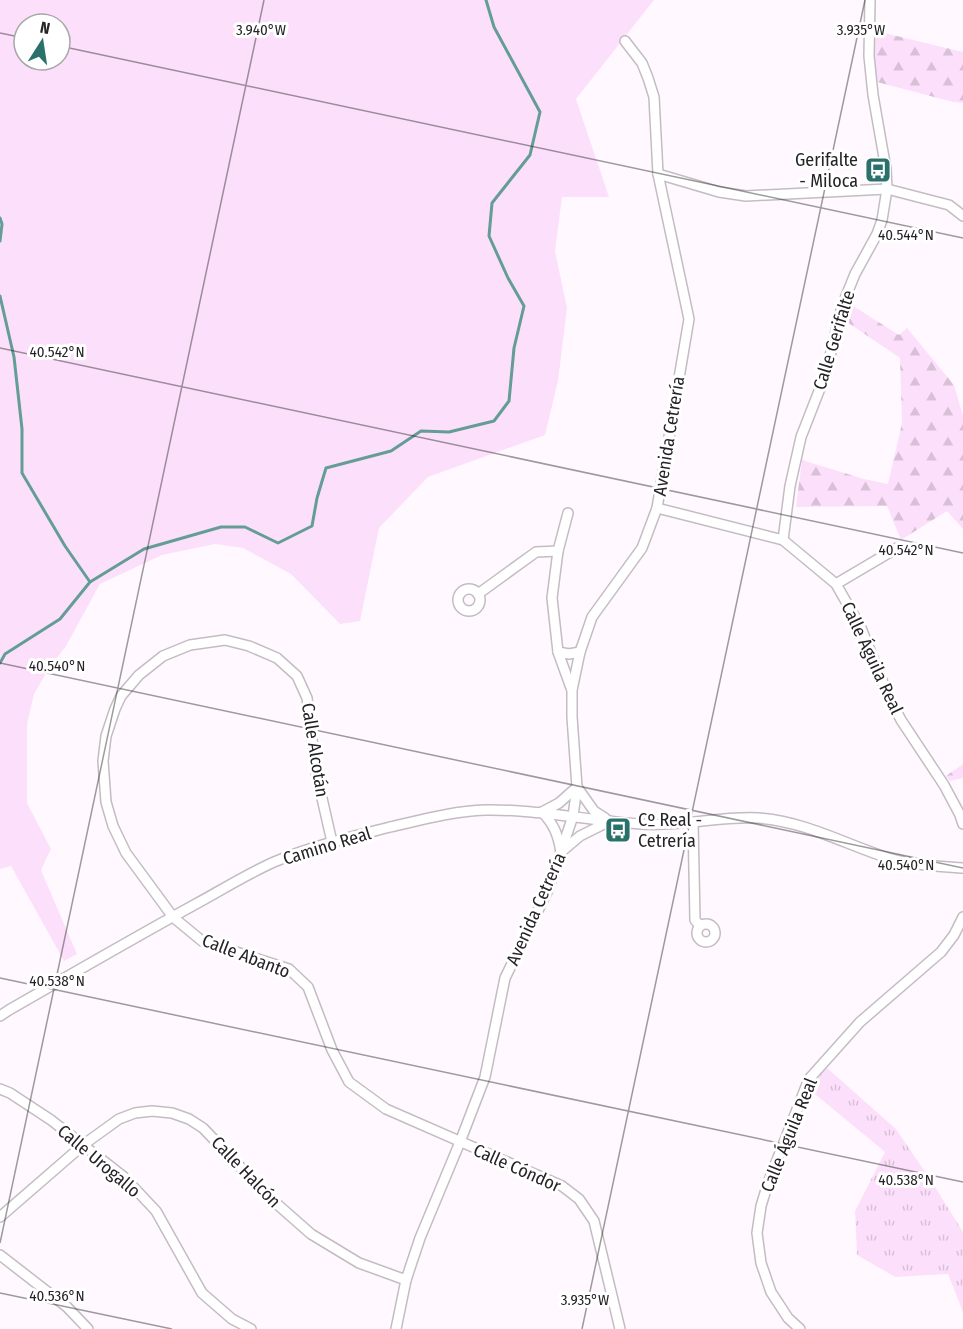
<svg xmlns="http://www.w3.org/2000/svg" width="963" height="1329" viewBox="0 0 963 1329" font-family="'Fira Sans Condensed',sans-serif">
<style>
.grass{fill:#fce0fb;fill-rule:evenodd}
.forest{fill:url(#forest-firs)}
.park{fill:url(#park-tufts)}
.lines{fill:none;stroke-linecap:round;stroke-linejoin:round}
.stream{stroke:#649c96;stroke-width:3}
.street-casing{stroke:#c4bcc3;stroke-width:12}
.street{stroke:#fff;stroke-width:9}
.ticks{fill:none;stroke:#262326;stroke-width:1.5;stroke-opacity:0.45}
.labels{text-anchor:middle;stroke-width:6;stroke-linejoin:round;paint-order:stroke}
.poi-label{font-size:18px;fill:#262326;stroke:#fff;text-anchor:end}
.street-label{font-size:18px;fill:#262326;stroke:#fff}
.ticks-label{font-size:15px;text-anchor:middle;fill:#262326;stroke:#fff;stroke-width:6;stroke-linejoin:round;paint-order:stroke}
</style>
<defs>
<pattern id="forest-firs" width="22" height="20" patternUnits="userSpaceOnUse" patternTransform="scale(1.5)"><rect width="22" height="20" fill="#fce0fb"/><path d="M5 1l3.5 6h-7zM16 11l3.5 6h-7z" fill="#d8c0d7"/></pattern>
<pattern id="park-tufts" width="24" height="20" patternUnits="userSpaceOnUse" patternTransform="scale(1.5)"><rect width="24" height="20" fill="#fce0fb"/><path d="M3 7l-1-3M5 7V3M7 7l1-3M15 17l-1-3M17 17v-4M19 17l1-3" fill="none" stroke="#d8c0d7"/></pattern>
</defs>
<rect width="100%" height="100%" fill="#fff9ff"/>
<!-- grass -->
<path class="grass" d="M0,0H654L576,99L609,197H562L555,251L567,308L558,381L545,435L428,477L379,528L360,621L340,624L291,574L243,548L215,544L162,555L100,584L66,646L48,670L34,694L27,724V803L51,849L41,870L77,954L64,961L11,866L0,869ZM24,24H60V60H24Z"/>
<!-- forest -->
<g class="forest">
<path d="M876,31L963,52V103L953,102L877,82L874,58Z"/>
<path d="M850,304L899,335L907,328L954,385L963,416V529L947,511L901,540L887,506L796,507L802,460L864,479L888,484L902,423L900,358L847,322Z"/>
<path d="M963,764V778L950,781L946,776Z"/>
</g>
<!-- park -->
<path class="park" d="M826,1067L896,1129L932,1182L963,1232V1312L948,1274L895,1277L857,1255L855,1211L885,1152L810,1090Z"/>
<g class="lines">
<!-- stream -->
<g class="stream">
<path d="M0,218L2,224L0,241"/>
<path d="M0,296L14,357L22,429V473L65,546L90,582"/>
<path d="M0,663L5,654L60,619L90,582L144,549L221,527H245L278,543L312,526L317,498L326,468L391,451L421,431L449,432L494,421L509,401L514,348L524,306L508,278L489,236L492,203L530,155L540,112L494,27L486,0"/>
</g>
<defs>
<g id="street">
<path d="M658,174L719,192L746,196L887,189L949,205L963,216"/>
<path d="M657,508L783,540L836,584L861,628L888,695L901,720L944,785L960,815L963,824"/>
<path d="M783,540L790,486L801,437L826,373L842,306L855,274L877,234L882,220L887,189L886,169L873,95L869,56L870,0"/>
<path d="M836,584L897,548"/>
<circle cx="469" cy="600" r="11"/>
<path d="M478,594L536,552L558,551"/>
<path d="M558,652L552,598L558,551L568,513"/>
<path d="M571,688L558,652L569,654L580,652"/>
<path d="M577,787L594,811L605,818"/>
<path d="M542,812C554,824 558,835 561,852L580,836L610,821"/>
<path d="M542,812L559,803L577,787"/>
<path d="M693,822L695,920L700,926"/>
<path d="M332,842L316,772L307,698L297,676L277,658L249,646L225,640L190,645L163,656L139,675L121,696L115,709L106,736L103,761L106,802L113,826L126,853L173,917L202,941L289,969L308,987L332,1050L349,1082L386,1109L562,1186L579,1199L594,1221L620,1329"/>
<circle cx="706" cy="933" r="9"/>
<path d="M0,1016L9,1010C70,975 132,939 194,905C220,891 247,874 274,862C312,846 351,837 390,827C421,820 453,811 485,810C538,809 589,821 641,824C680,827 719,816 758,818C807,822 842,843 888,858C912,865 938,866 963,868"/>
<path d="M0,1089L10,1093L51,1120L124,1177L156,1211L202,1293L232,1319L251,1329"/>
<path d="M0,1217L83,1145L119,1119L135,1113L152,1111L172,1113L189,1119L203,1128L269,1197L311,1234L359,1263L406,1280"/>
<path d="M0,1255L67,1307L88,1329"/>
<path d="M396,1329L406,1280L420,1238L460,1142L485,1077L505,978L548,890L573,816L577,787L572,717V690L580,652L592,617L642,548L657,508L689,319L658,174L654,97L648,78L642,63L625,41"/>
<path d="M800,1329L788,1318L771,1292L761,1263L757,1233L761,1206L768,1183L809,1079L860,1022L941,952L954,935L963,917"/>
</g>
</defs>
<!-- street casing -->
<use href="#street" class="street-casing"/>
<!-- street -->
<use href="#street" class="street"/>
</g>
<!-- ticks -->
<path class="ticks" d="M0,33L24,38M60,46L963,238M0,348L963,553M0,663L963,868M0,978L963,1182M0,1243L264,0M0,1293L172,1329M582,1329L865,0"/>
<!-- icons -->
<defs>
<symbol id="bus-square" viewBox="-11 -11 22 22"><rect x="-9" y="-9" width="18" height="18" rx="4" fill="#29716a" stroke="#fff"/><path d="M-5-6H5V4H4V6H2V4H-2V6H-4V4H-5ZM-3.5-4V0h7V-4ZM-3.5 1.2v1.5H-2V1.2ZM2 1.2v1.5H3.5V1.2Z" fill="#fff"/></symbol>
</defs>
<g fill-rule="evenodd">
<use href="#bus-square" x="863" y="155" width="30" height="30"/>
<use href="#bus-square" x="603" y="815" width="30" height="30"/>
</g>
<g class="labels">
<!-- poi labels -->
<g class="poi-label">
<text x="858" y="166">Gerifalte<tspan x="858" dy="21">- Miloca</tspan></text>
<text x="638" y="826" text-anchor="start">Cº Real -<tspan x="638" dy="21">Cetrería</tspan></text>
</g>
<!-- street labels -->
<g class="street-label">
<text transform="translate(834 340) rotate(-73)" y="6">Calle Gerifalte</text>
<text transform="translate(669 436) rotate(-81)" y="6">Avenida Cetrería</text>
<text transform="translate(872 658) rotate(65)" y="6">Calle Águila Real</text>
<text transform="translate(315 750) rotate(81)" y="6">Calle Alcotán</text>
<text transform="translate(327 846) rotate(-17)" y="6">Camino Real</text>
<text transform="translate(536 909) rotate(-66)" y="6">Avenida Cetrería</text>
<text transform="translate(246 956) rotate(21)" y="6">Calle Abanto</text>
<text transform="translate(789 1135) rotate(-68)" y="6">Calle Águila Real</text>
<text transform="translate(99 1161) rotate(40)" y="6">Calle Urogallo</text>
<text transform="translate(517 1168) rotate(24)" y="6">Calle Cóndor</text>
<text transform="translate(246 1172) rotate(46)" y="6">Calle Halcón</text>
</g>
</g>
<g class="ticks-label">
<text x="261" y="35">3.940°W</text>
<text x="861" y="35">3.935°W</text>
<text x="906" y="240">40.544°N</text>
<text x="57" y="357">40.542°N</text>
<text x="906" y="555">40.542°N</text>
<text x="57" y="671">40.540°N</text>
<text x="906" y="870">40.540°N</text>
<text x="57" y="986">40.538°N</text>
<text x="906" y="1185">40.538°N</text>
<text x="57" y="1301">40.536°N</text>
<text x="585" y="1305">3.935°W</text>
</g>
<!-- north arrow -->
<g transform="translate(42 42) rotate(12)"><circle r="28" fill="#ffffff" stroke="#a8a7a8" stroke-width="1.5"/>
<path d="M0-4.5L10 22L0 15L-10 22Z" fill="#29716a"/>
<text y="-9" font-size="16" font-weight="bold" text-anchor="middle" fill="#262326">N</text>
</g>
</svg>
